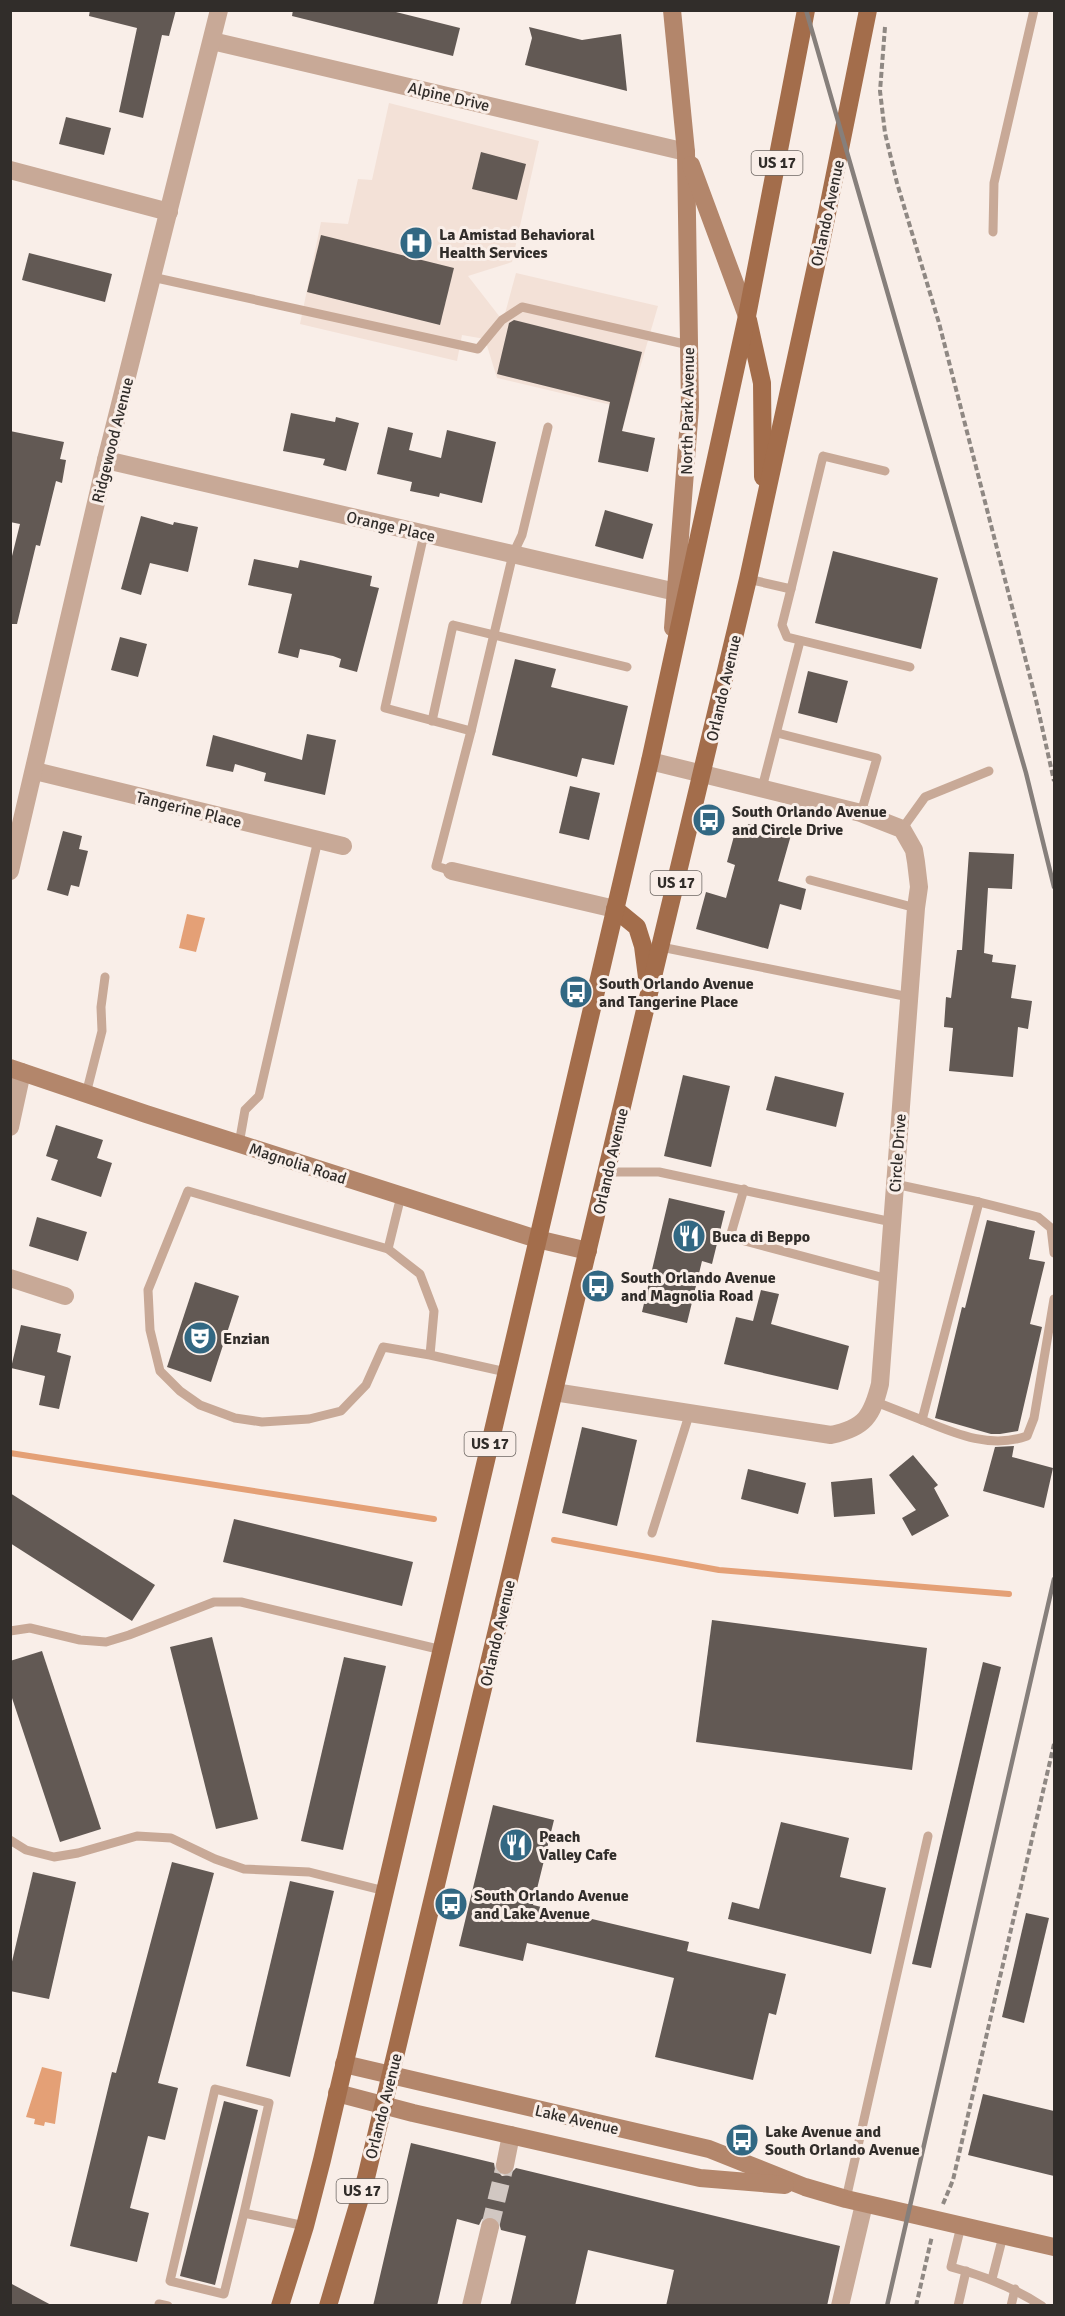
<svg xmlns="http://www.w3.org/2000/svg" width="1065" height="2316" viewBox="0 0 1065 2316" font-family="Signika,sans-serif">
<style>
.built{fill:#f3e1d7}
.water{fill:#e4a076}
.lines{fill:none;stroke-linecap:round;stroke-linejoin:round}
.stream{stroke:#e4a076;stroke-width:6}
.building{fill:#625954}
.street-tunnel{stroke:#d1c7c2;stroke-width:18;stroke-dasharray:18 9;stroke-linecap:butt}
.path{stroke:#8f8883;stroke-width:4;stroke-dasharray:6 3;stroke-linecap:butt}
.lane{stroke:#c8a997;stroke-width:9}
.street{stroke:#c8a997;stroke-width:18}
.secondary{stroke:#b3866b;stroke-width:18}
.primary{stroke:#a36d4b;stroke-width:18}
.rail{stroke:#867f7b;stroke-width:4.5}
.labels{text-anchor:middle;stroke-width:6;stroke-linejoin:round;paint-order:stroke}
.shield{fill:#f9eee8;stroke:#6d6763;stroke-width:1.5}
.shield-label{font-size:15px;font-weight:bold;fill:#312d2a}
.street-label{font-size:16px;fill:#312d2a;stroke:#f9eee8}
.poi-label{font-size:16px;font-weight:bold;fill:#312d2a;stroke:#f9eee8;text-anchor:start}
</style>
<rect width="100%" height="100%" fill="#f9eee8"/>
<!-- built -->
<path class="built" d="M389,103L539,141L512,262L468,276L503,321L516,273L658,306L628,409L497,378L485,339L462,335L457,361L300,324L321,222L348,224L358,179L372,180Z"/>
<!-- water -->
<g class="water">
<path d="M187,914L205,918L196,952L179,948Z"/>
<path d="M42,2067L62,2072L55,2124L45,2122L44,2126L34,2124L35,2119L26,2117Z"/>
</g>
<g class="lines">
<!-- stream -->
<g class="stream">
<path d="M10,1453L434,1519"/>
<path d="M554,1540L719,1570L1009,1594"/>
</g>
</g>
<!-- building -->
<g class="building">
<path d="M90,10H176L169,36L162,35L143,118L119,112L137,28L89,16Z"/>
<path d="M293,10H388L460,28L453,56L292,16Z"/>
<path d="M529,27L582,40L621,34L627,91L525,65L532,38Z"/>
<path d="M66,117L111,128L104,155L59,144Z"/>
<path d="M481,152L526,164L517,200L472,189Z"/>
<path d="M321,235L454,268L440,325L307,292Z"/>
<path d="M29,253L112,274L105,302L22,280Z"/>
<path d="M514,320L642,352L622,431L655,438L648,472L598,462L610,402L497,374L509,323Z"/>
<path d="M291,413L335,422L336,417L359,423L346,471L323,465L325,459L283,451Z"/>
<path d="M388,427L413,433L409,450L441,458L447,430L496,442L482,503L440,493L439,497L410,491L412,482L377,474Z"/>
<path d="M10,431L64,442L60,459L66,460L62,483L56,481L40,546L36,545L17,624H10V564L20,524L10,522Z"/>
<path d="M605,510L653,524L643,559L595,546Z"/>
<path d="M141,516L173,525L174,522L198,527L188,572L150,563L141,595L121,589Z"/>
<path d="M833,551L938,578L921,649L815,623Z"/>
<path d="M254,559L298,568L300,560L372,576L370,586L379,588L357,672L339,667L341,659L333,656L300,649L298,658L278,653L292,594L248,585Z"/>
<path d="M120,637L147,644L138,677L111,670Z"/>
<path d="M515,659L556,669L551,687L628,706L614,765L582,758L577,777L492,755Z"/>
<path d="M808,671L848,681L837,723L798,713Z"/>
<path d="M307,734L336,740L325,795L264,781L266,773L235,764L233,772L206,766L213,735L302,760Z"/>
<path d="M570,786L600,793L589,840L559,833Z"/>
<path d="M748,824L791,835L778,881L806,889L801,910L780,904L768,949L696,929L706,892L726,898L735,865L727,862L734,836L744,838Z"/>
<path d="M63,831L82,836L79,849L88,851L79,887L71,885L68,896L47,890Z"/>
<path d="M969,852L1014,854L1012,889L988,888L984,953L993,955L992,962L1016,965L1011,998L1032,1001L1028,1029L1018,1027L1013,1077L949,1071L953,1028L944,1027L946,997L951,998L957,950H962Z"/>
<path d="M683,1075L730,1086L711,1167L664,1156Z"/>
<path d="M775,1076L844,1093L836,1127L766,1110Z"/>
<path d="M56,1125L103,1140L97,1158L112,1163L101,1197L51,1180L58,1160L46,1156Z"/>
<path d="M669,1198L725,1211L712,1264L702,1261L687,1323L642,1312Z"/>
<path d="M37,1217L87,1232L78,1261L29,1246Z"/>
<path d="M987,1220L1035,1231L1029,1259L1045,1262L1030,1324L1042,1327L1018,1431L1000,1434H991L935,1418L962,1307L965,1308Z"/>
<path d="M195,1282L239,1296L211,1382L167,1367Z"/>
<path d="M761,1290L779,1294L771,1324L849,1346L838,1390L724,1364L736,1317L753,1321Z"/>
<path d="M21,1325L61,1334L57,1352L71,1356L59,1409L39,1405L45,1376L11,1368Z"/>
<path d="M582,1427L637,1440L617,1526L562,1513Z"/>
<path d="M1014,1446L1012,1457L1053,1468L1044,1508L983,1491L995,1447Z"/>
<path d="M913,1455L938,1485L934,1488L949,1516L912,1536L902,1518L916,1510L889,1475Z"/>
<path d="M748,1469L806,1483L798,1514L741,1499Z"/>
<path d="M872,1478L875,1514L834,1517L831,1482Z"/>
<path d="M10,1493L155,1585L132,1621L10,1543Z"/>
<path d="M234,1519L413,1562L402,1606L223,1562Z"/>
<path d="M712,1620L927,1648L912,1770L696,1742Z"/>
<path d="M212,1637L258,1819L216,1829L170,1647Z"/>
<path d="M42,1651L101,1829L60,1842L10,1692V1661Z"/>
<path d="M344,1657L386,1666L343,1850L301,1841Z"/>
<path d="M983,1662L1001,1667L931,1968L912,1964Z"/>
<path d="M493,1805L554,1820L533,1905L689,1942L687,1951L786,1974L776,2015L769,2013L753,2080L655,2057L674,1978L527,1943L523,1961L459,1946Z"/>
<path d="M781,1822L849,1838L840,1877L886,1888L871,1954L728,1919L732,1902L759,1909Z"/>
<path d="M172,1862L214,1873L158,2083L178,2088L165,2140L148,2136L130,2208L149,2213L137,2262L70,2246L112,2072L116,2073Z"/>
<path d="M33,1872L76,1882L49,1999L10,1991V1970Z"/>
<path d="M290,1881L334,1891L290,2077L246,2066Z"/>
<path d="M1026,1913L1049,1918L1024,2023L1002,2017Z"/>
<path d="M983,2094L1054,2111V2176L968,2155Z"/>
<path d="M224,2101L258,2110L215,2285L180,2276Z"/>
<path d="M411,2143L494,2163L495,2169L502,2176L509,2175L516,2168L840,2246L827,2306H666L674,2270L588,2250L575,2306H510L526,2236L501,2230L498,2219L492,2216L482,2219L479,2225L457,2219L437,2306H373Z"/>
<path d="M10,2283L53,2306H10Z"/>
</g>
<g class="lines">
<!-- street-tunnel -->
<path class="street-tunnel" d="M490,2227L505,2165"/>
<!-- path -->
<g class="path">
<path d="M885,27L880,91L885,133L897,183L939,323L1036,700L1054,781"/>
<path d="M943,2204L953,2180L1054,1744"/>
<path d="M916,2306L932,2236"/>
</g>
<!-- lane -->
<g class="lane">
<path d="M993,232L994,183L1034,10"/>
<path d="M152,277L478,349L502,320L522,307L689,345"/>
<path d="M424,534L385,708L471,731"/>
<path d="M748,579L791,589L823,456L885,471"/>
<path d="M791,589L782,625L787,637L910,667"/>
<path d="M432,721L453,625L627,667"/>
<path d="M777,733L877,758L861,813"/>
<path d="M762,788L800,641"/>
<path d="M902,829L925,797L989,771"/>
<path d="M452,871L436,866L471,731L513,554L522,535L548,427"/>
<path d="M810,880L916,908"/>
<path d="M661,947L909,997"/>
<path d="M86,1094L102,1031L101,1007L105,977"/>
<path d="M239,1144L245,1110L259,1096L318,840"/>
<path d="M607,1172H659L892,1222"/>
<path d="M744,1189L730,1237L888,1279"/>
<path d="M979,1202L1038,1217L1051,1228L1054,1253"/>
<path d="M388,1249L401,1196"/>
<path d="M430,1355L383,1347L366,1385L341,1411L309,1419L262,1422L235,1418L200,1405L180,1391L160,1371L150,1330L148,1290L188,1191L388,1249L420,1274L434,1311L430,1355L506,1372"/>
<path d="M876,1402L922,1420L979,1202L895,1184"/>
<path d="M922,1420C956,1434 991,1449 1027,1436L1034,1418L1054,1299"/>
<path d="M652,1533L690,1412"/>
<path d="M10,1631L30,1628L80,1640L106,1642L129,1635L214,1602H241L442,1650"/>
<path d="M10,1840L26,1850L54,1857L78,1853L137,1836L171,1838L215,1859L244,1869L309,1872L385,1891"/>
<path d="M846,2199L928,1836"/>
<path d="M244,2213L269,2103L215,2089L170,2281L224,2294L244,2213L305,2226"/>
<path d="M961,2226L951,2267C985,2276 1013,2287 1042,2306"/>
<path d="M992,2279L1003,2236"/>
<path d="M159,2306V2304L168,2306"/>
<path d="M958,2306L966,2271"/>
<path d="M1011,2306L1015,2289"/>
</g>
<!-- street -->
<g class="street">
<path d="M212,41L686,152"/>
<path d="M10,170L169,212"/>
<path d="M106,460L676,592"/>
<path d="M35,771L343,846"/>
<path d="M10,871L106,460L219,10"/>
<path d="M452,871L615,909"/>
<path d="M10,1127L22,1072"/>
<path d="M10,1278L65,1296"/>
<path d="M554,1392L831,1435C865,1428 872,1416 880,1384L916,908L919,887L916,862L914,850L902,829L861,813L650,761"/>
<path d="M505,2165L511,2135"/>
<path d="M471,2306L490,2227"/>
<path d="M840,2306L864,2204"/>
</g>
<!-- secondary -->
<g class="secondary">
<path d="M672,10L686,152L690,407L673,628"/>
<path d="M691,165L747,316"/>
<path d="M10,1068L146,1114L537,1239L588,1251"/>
<path d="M344,2064L709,2149L805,2187L846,2199L1054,2247"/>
<path d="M337,2093L413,2113L700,2178L785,2185"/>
</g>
<!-- primary -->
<g class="primary">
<path d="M748,320L762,383L763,477"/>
<path d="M615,909L637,927L643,946L648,985"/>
<path d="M280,2306L305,2226L322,2160L650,761L747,316L806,10"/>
<path d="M328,2306L366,2178L748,579L821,243L868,10"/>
</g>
<!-- rail -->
<g class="rail">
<path d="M806,10L1026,773L1054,887"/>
<path d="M887,2306L1054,1579"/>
</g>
</g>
<!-- icons -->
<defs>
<symbol id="hospital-disc" viewBox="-11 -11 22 22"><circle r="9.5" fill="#326883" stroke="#f9eee8"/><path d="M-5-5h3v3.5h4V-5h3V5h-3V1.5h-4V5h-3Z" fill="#fff"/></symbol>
<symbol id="bus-disc" viewBox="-11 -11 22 22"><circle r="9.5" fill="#326883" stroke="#f9eee8"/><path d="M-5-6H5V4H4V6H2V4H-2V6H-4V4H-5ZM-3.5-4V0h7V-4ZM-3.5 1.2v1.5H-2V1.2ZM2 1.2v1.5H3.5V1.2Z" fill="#fff"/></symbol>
<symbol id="restaurant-disc" viewBox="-11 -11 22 22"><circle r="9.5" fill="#326883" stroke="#f9eee8"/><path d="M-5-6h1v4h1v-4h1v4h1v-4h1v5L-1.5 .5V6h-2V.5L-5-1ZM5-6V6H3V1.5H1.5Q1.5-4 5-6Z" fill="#fff"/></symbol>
<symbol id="theatre-disc" viewBox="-11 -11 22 22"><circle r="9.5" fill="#326883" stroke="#f9eee8"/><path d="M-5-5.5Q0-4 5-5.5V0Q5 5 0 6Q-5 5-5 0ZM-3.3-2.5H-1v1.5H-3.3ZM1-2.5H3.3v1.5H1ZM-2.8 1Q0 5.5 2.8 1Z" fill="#fff"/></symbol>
</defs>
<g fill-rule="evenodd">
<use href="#hospital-disc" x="397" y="224" width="38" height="38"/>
<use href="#bus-disc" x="690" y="801" width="38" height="38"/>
<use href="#bus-disc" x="557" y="973" width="38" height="38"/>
<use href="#restaurant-disc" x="670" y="1217" width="38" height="38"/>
<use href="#bus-disc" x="579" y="1267" width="38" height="38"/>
<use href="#theatre-disc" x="181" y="1319" width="38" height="38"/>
<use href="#restaurant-disc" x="497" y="1826" width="38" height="38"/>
<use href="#bus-disc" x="432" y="1885" width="38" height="38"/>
<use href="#bus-disc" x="723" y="2121" width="38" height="38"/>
</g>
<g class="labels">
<!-- shield labels -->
<g class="shield">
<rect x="751.5" y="151" width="51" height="24" rx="4.5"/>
<rect x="650.5" y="871" width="51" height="24" rx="4.5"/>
<rect x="464.5" y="1432" width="51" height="24" rx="4.5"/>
<rect x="336.5" y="2179" width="51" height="24" rx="4.5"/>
</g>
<g class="shield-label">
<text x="777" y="168">US 17</text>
<text x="676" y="888">US 17</text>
<text x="490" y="1449">US 17</text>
<text x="362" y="2196">US 17</text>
</g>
<!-- street labels -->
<g class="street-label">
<text transform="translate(449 96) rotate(13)" y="6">Alpine Drive</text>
<text transform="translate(827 213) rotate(-78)" y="6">Orlando Avenue</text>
<text transform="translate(687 411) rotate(-89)" y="6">North Park Avenue</text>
<text transform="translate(112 440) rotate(-76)" y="6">Ridgewood Avenue</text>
<text transform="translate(391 526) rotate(13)" y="6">Orange Place</text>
<text transform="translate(723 688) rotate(-77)" y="6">Orlando Avenue</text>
<text transform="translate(189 809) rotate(14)" y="6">Tangerine Place</text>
<text transform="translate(897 1153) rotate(-86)" y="6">Circle Drive</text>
<text transform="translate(610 1161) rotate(-77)" y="6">Orlando Avenue</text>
<text transform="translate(298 1163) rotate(18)" y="6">Magnolia Road</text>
<text transform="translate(497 1633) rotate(-77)" y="6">Orlando Avenue</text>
<text transform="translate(383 2106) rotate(-76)" y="6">Orlando Avenue</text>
<text transform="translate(577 2119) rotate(13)" y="6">Lake Avenue</text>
</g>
<!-- poi labels -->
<g class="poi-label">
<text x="439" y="240">La Amistad Behavioral<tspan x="439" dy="18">Health Services</tspan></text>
<text x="732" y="817">South Orlando Avenue<tspan x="732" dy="18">and Circle Drive</tspan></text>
<text x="599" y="989">South Orlando Avenue<tspan x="599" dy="18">and Tangerine Place</tspan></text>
<text x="712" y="1242">Buca di Beppo</text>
<text x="621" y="1283">South Orlando Avenue<tspan x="621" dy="18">and Magnolia Road</tspan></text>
<text x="223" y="1344">Enzian</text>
<text x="539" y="1842">Peach<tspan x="539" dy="18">Valley Cafe</tspan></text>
<text x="474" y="1901">South Orlando Avenue<tspan x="474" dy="18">and Lake Avenue</tspan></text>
<text x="765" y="2137">Lake Avenue and<tspan x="765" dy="18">South Orlando Avenue</tspan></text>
</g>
</g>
<!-- border -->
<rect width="1065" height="2316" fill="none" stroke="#312d2a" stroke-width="24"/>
</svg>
